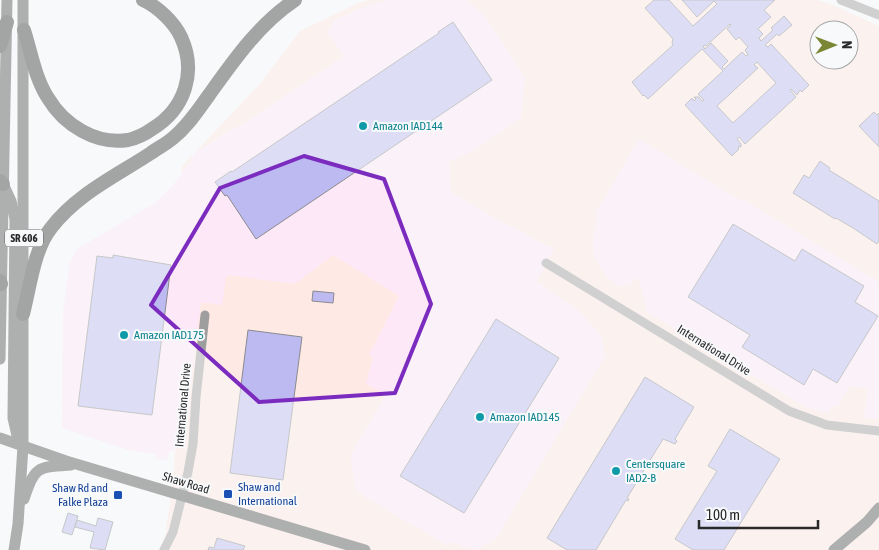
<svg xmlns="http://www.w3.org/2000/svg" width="879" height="550" viewBox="0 0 879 550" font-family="'Asap Condensed',sans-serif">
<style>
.commercial{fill:#fee9e5;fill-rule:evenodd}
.industrial{fill:#fce8f7}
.building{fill:#bdbaf2;stroke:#8b8b8d;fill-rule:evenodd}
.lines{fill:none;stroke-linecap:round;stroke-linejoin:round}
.minor{stroke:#9f9e9e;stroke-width:9}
.major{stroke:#565555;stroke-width:11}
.highway{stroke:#3d3c3c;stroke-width:14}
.marked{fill:none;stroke:#7b2cbf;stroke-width:4;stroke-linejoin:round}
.culture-dot{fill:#0f9aa8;stroke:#f8f9fa;stroke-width:2}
.transit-dot{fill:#1a4fb4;stroke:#f8f9fa;stroke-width:2}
.labels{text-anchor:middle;stroke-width:4;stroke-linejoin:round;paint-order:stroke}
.shield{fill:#f8f9fa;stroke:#676768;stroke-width:1}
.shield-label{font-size:11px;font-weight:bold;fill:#29292a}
.culture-label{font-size:12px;fill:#0d838f;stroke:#f8f9fa;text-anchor:start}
.street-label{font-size:12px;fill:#29292a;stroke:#f8f9fa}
.transit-label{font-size:12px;fill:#164399;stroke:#f8f9fa;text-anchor:start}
</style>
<rect width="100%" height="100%" fill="#f8f9fa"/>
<!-- commercial -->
<path class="commercial" d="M369,0H818L833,5L879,26V550H158L165,538L174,470L185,284L182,166L258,86L300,31L358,3ZM819,30H849V60H819Z"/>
<!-- industrial -->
<g class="industrial">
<path d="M389,0H467L484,15L525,77L521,118L473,151L449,162L451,192L505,224L516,228L541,243L554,248L537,282L580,311L602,337L605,356L496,539L476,550L449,542L447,546L427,533L395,515L356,491L351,462V454L386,395L366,384L373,357L369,355L399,296L333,255L295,284L228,275L226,277L222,305L201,302L186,421L180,436L177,449L169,452L167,460L155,459L156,454L128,450L62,428L63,311L70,262L77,249L156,202L174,184L191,161L192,156L199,150L232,129L240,126L344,56L327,33L335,20L361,8Z"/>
<path d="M639,139L743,202L744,200L879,282V413L877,419L864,417L868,389L850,386L837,407L831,406L829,414L806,407L730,362L731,361L726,357L724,358L647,312L639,278L632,280L633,283L619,287L605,276L594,255L593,248V238L597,220L596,212Z"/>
</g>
<!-- building -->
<g class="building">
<path d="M654,0H669L693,26L717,4L714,1L697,17L682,0H775L764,10L771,17L758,29L763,34L759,38L761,41L773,30L771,28L784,16L792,25L779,36L777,34L765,45L768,47L771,44L809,85L802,92L800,90L797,95L791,89L790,90L796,97L745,144L739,137L737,139L741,144V147L739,146L738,147L739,149L732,156L685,105L692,98L694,101L696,99L694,97H699L702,101L704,100L698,94L723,71L702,49L648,99L644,95L643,96L632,82L673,45L672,43L673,39L645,8ZM730,24L731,25L727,29L736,40L739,37L748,47L745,50L748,55L746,56L742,52L724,69L722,67L728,61L711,43L705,49L703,46L705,45L706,46ZM757,62L776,83L733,123L717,106L758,68L754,65Z"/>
<path d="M453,22L492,80L256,239L227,195L225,196L215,182L231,171L232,172L439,33L438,32Z"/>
<path d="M874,112L877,115L879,113V147L859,126Z"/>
<path d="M820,161L830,168L829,170L879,201V241L877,244L853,228L836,218L835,219L793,193L804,175L809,178Z"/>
<path d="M733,224L795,261L802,249L864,286L855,302L878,316L837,383L813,369L804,385L742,347L750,335L688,297Z"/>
<path d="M113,255L171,265L152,415L78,406L97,256L113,258Z"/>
<path d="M313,291L334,293L333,303L312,301Z"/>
<path d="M496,319L559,358L464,513L400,476Z"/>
<path d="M248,330L302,337L283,480L230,473Z"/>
<path d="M645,377L694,407L675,439L677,441L675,444L663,439L627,498L629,499L628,501L626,500L596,550H567L547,538Z"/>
<path d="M730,429L780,459L724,550H693L675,539L717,471L708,466Z"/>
<path d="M68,513L78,516L72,535L62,532Z"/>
<path d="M98,518L113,522L105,550L90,548L94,532L75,527L77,520L96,526Z"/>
<path d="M217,538L245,546L243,550H208L209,547L214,548Z"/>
</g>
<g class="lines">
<!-- minor -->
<g class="minor">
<path d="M841,0L879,15"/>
<path d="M546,263L789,411L827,425L879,431"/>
<path d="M164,550L173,532L188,472L193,444L196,397L205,315"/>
</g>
<!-- major -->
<g class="major">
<path d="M5,188L11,201L15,219L13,418L18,440L21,444"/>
<path d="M0,359L7,0"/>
<path d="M0,438L66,461L365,550"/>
<path d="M24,499C35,466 37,467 71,465"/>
<path d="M14,550L18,524L23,446V0"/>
<path d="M834,550L867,522L879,508"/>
</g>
<!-- highway -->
<g class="highway">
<path d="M24,30C31,52 35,78 48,98C64,125 96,145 128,140C137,138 145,134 152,129C185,109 197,72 181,37C174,22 158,7 143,0"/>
<path d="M0,46L7,22"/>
<path d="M0,181L3,184"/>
<path d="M0,281L1,284"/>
<path d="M23,314C30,287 34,249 51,228C77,194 116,176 151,153C158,148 166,144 173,138C188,126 198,110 209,95C234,60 259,24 295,0"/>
</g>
</g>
<!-- marked area -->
<path d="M0 0H879V550H0ZM304,156L384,179L431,304L395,393L259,402L151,305L220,188Z" fill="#f8f9fa" fill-opacity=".55" fill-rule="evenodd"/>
<path class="marked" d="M304,156L384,179L431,304L395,393L259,402L151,305L220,188Z"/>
<!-- markers -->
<g class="culture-dot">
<circle cx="363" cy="126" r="5"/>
<circle cx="124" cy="335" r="5"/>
<circle cx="480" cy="417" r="5"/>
<circle cx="616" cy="471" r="5"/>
</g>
<g class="transit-dot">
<rect x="223" y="489" width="10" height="10" rx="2.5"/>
<rect x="113" y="490" width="10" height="10" rx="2.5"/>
</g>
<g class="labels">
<!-- shield labels -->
<rect class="shield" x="5" y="229.5" width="38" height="17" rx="4"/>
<g class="shield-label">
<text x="24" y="242">SR 606</text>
</g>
<!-- culture labels -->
<g class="culture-label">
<text x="373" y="130">Amazon IAD144</text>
<text x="134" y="339">Amazon IAD175</text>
<text x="490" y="421">Amazon IAD145</text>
<text x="626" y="468">Centersquare<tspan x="626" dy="14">IAD2-B</tspan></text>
</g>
<!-- street labels -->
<g class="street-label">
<text transform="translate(714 350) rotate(32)" y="4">International Drive</text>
<text transform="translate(183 405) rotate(-85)" y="4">International Drive</text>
<text transform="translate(186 483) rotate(17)" y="4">Shaw Road</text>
</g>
<!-- transit labels -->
<g class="transit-label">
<text x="238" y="491">Shaw and<tspan x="238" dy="14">International</tspan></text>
<text x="108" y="492" text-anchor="end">Shaw Rd and<tspan x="108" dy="14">Falke Plaza</tspan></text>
</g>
</g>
<!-- north arrow -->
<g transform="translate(834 45) rotate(89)"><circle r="24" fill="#f8f9fa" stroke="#a5a6a7"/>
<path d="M0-4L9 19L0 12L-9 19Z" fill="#7b8735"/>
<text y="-8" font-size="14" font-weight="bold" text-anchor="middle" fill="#29292a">N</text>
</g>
<!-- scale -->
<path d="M699 520v8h119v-8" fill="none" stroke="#29292a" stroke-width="2.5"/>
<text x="706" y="520" font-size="15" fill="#29292a" stroke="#f8f9fa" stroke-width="4" paint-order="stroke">100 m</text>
</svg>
